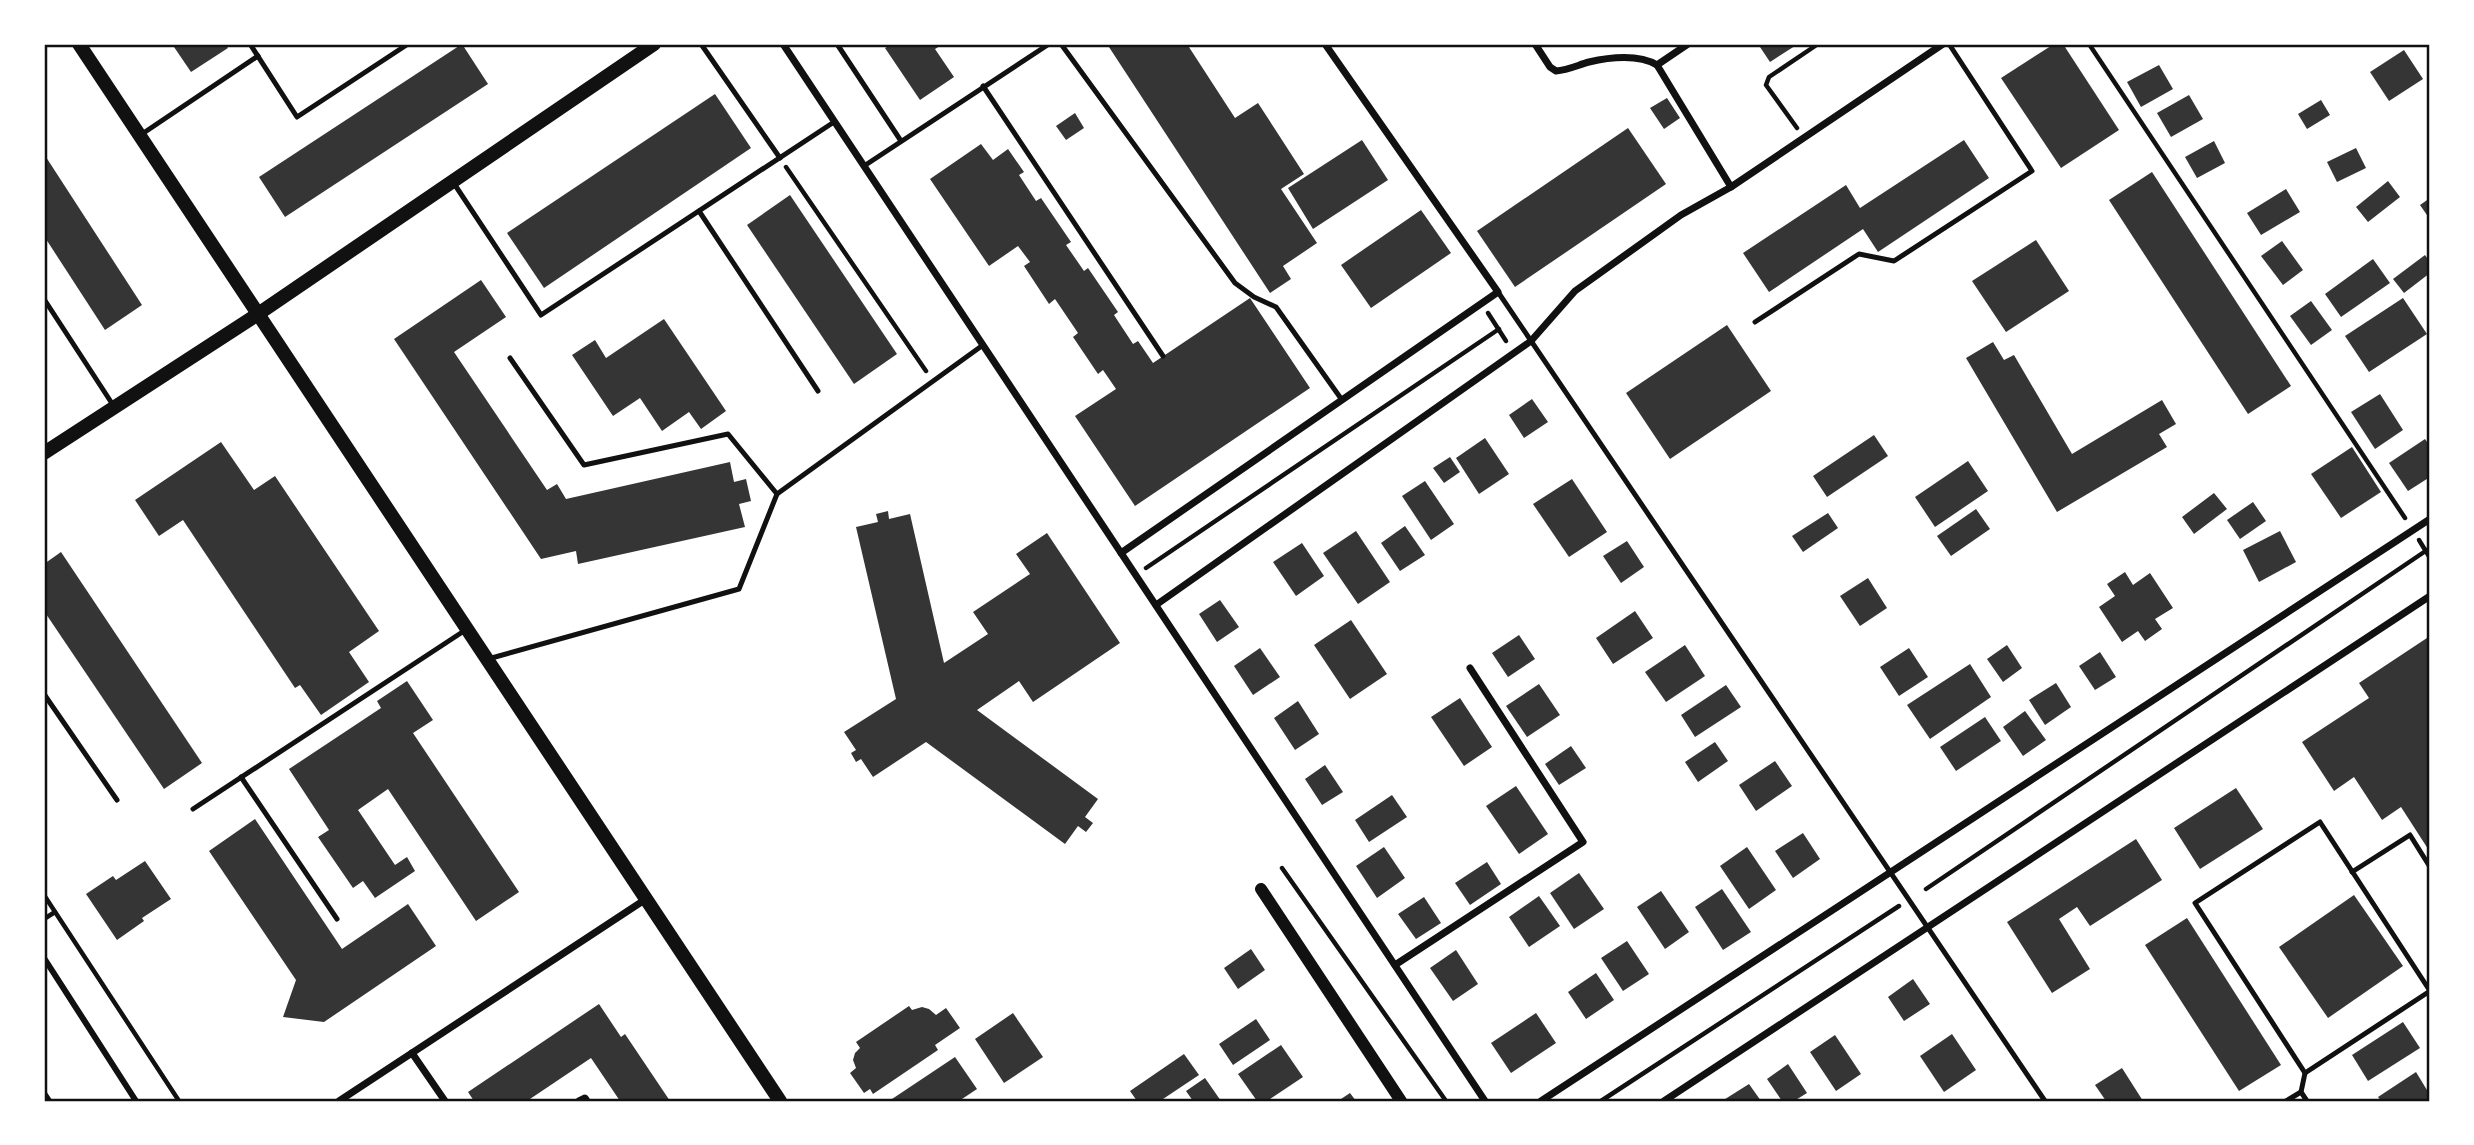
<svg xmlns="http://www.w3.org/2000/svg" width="2474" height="1145" viewBox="0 0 2474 1145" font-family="'Libre Baskerville',serif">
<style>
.building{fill:#353535}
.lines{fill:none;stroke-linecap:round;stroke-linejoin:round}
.path{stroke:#111;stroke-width:4.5}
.service{stroke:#111;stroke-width:5}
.pedestrian{stroke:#111;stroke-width:6}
.minor{stroke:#111;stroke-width:7}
.tertiary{stroke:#111;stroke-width:12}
.secondary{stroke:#111;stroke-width:14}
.neatline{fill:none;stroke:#111;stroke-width:2.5}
</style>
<rect width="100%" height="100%" fill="#fff"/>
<!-- building -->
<g class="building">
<path d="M172,44H225L228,48L191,72Z"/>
<path d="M462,44L488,84L285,217L259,177Z"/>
<path d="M892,44H943L935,49L954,77L920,100L885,48Z"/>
<path d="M1107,44H1187L1235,118L1258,103L1304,174L1281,189L1317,243L1283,266L1291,279L1270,293Z"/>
<path d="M1758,44H1798L1770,62Z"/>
<path d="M2054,44H2063L2119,130L2061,168L2001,78Z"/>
<path d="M2404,50L2423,79L2389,101L2370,72Z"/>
<path d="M2159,65L2173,89L2141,107L2127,82Z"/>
<path d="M715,94L751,148L544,288L507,233Z"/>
<path d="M2189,95L2203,119L2171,137L2157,113Z"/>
<path d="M1667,98L1680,118L1664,129L1650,108Z"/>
<path d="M2321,100L2330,115L2307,129L2298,114Z"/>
<path d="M1075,113L1084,128L1066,140L1056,126Z"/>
<path d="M1628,128L1666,184L1515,287L1477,231Z"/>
<path d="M1362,140L1388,180L1313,229L1288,188Z"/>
<path d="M1964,140L1989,178L1878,252L1863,229L1769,292L1743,253L1846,185L1860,208Z"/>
<path d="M2214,141L2225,163L2197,178L2185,157Z"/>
<path d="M981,144L993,160L1008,149L1024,172L1019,175L1036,201L1041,198L1071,242L1066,245L1084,271L1088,268L1118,312L1114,315L1133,344L1138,341L1153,363L1250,298L1310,388L1135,506L1075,416L1116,389L1103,370L1098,374L1073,337L1078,333L1055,299L1049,304L1024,266L1030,262L1018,246L989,266L930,179Z"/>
<path d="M2356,148L2366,168L2337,182L2327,162Z"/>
<path d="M44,154L142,305L105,330L44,236Z"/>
<path d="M2152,172L2291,386L2248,414L2109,200Z"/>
<path d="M2388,181L2400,197L2368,222L2356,207Z"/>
<path d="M2286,189L2300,212L2261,235L2247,213Z"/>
<path d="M790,195L897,354L854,384L747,225Z"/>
<path d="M2430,198V217L2429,218L2420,205Z"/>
<path d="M1421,210L1451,253L1371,308L1341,265Z"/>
<path d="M2036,240L2069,291L2006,332L1972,281Z"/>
<path d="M2282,241L2303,270L2283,285L2261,256Z"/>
<path d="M2425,255L2430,262V273L2404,293L2393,279Z"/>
<path d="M2373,259L2390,283L2341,317L2325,294Z"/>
<path d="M481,280L506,317L454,352L547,490L557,484L566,499L730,462L734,482L746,479L751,501L739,504L745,527L578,564L576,551L541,559L394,339Z"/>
<path d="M2403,298L2427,334L2369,372L2345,336Z"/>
<path d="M2311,301L2332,330L2311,345L2290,316Z"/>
<path d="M664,319L726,411L701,429L689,412L662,431L640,398L613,416L572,355L595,340L606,358Z"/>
<path d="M1727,325L1771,391L1670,459L1626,393Z"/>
<path d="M1993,342L2004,360L2014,355L2072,454L2162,400L2176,424L2159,434L2167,447L2057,512L1966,358Z"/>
<path d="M2380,394L2403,430L2375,449L2351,412Z"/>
<path d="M1532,399L1548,422L1524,438L1509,415Z"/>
<path d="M1874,435L1888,456L1827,497L1813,476Z"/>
<path d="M1485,438L1509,474L1479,494L1456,458Z"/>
<path d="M2425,439L2430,446V477L2408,491L2389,463Z"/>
<path d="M221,442L254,490L275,476L379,631L349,652L369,682L321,715L300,685L295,688L183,520L159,536L135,500Z"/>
<path d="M2352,447L2381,492L2341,518L2311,474Z"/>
<path d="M1450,457L1460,472L1444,483L1433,468Z"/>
<path d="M1968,461L1988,491L1935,527L1915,497Z"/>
<path d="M1572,479L1607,532L1569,557L1533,504Z"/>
<path d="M1425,481L1454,524L1431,540L1402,496Z"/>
<path d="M2214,493L2227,509L2194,534L2182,517Z"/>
<path d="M2253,502L2266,521L2240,539L2227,520Z"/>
<path d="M1976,509L1990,529L1951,556L1937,536Z"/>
<path d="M888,511L889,519L910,514L944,663L988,634L973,612L1030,574L1016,554L1047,533L1120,643L1033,702L1019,681L977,710L1098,799L1085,817L1093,823L1086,832L1078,826L1065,844L926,742L873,777L861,759L856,762L851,753L856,750L844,732L896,699L856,527L878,522L876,514Z"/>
<path d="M1828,513L1838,528L1803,552L1792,536Z"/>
<path d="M1405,526L1425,555L1400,571L1381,543Z"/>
<path d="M1356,531L1390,582L1358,604L1323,553Z"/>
<path d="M2280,531L2296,562L2259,582L2243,550Z"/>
<path d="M1627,541L1644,567L1621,583L1603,556Z"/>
<path d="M1302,543L1324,576L1296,596L1273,562Z"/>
<path d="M61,552L202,763L164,789L44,611V564Z"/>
<path d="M2125,572L2133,585L2150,573L2173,608L2155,619L2162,629L2145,641L2138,631L2122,642L2099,607L2115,596L2107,584Z"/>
<path d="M1868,578L1887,608L1860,626L1840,596Z"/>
<path d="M1220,600L1239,627L1217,642L1199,614Z"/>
<path d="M1635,611L1653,638L1613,664L1596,638Z"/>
<path d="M1351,620L1387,674L1350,699L1314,645Z"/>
<path d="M1519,635L1535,659L1508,677L1492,653Z"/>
<path d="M2430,636V852L2401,807L2382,820L2354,777L2334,791L2302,742L2369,698L2359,683Z"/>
<path d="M1685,645L1705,676L1666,702L1645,672Z"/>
<path d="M2007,645L2022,668L2003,682L1987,659Z"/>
<path d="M1260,648L1280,677L1253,695L1234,666Z"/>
<path d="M1909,648L1928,677L1899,696L1880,667Z"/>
<path d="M2100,652L2116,677L2095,690L2079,666Z"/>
<path d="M1970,664L1991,697L1930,739L1907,705Z"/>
<path d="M407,681L433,720L413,733L519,892L476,921L388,789L358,810L395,865L407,857L415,871L375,898L363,881L353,888L318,837L329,830L289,769L381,708L377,701Z"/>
<path d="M2056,683L2071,707L2045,725L2029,700Z"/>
<path d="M1539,684L1560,715L1527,737L1506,706Z"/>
<path d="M1726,685L1741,707L1695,737L1681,715Z"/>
<path d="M1460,698L1492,747L1464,766L1431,717Z"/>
<path d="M1298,701L1319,734L1295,750L1274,718Z"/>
<path d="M2025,711L2046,740L2023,756L2003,727Z"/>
<path d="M1985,717L2001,741L1956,771L1940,747Z"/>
<path d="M1715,742L1728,761L1698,782L1685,762Z"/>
<path d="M1571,746L1586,768L1559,785L1545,764Z"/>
<path d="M1775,761L1792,786L1756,811L1739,785Z"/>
<path d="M1325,765L1343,792L1322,805L1305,779Z"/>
<path d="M1516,786L1548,834L1519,854L1486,806Z"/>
<path d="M2236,788L2263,829L2200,869L2174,828Z"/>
<path d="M1392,795L1407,817L1369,842L1355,820Z"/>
<path d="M255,819L342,949L408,904L436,946L324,1022L283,1017L296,980L209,851Z"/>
<path d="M1803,833L1820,859L1793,878L1775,851Z"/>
<path d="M2136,839L2162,880L2090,926L2077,907L2059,919L2090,969L2052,993L2007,922Z"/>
<path d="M1384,847L1405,878L1377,898L1356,866Z"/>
<path d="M1747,847L1776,890L1749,909L1720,866Z"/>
<path d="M145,861L171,899L142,918L144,921L117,940L86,894L113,876L116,880Z"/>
<path d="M1487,862L1501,884L1470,905L1455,883Z"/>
<path d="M1579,873L1604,909L1574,929L1550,893Z"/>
<path d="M1722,889L1751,932L1723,950L1695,907Z"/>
<path d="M1661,891L1689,932L1665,949L1637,907Z"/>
<path d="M2354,895L2403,966L2328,1018L2279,947Z"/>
<path d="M1539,896L1560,926L1529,947L1509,917Z"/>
<path d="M1424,897L1441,923L1416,939L1398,914Z"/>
<path d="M2187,918L2281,1065L2239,1091L2145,945Z"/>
<path d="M1627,941L1649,974L1623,991L1601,958Z"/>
<path d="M1251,949L1265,970L1238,989L1224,968Z"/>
<path d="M1456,950L1478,984L1453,1001L1430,968Z"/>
<path d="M1596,973L1614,1000L1586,1019L1568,992Z"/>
<path d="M1913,979L1930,1004L1904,1021L1888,997Z"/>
<path d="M599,1004L621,1037L625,1034L670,1101H620L591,1058L527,1101H474L468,1092Z"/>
<path d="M909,1006L912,1010L922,1007L929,1009L936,1015L946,1008L960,1028L935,1045L938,1050L873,1094L870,1089L864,1093L850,1073L856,1068L853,1060L855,1053L860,1048L856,1042Z"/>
<path d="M1013,1013L1043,1057L1004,1083L975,1039Z"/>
<path d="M1536,1013L1556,1043L1511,1073L1491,1043Z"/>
<path d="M1256,1019L1270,1040L1233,1065L1219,1044Z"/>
<path d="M2403,1022L2420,1048L2368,1081L2352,1055Z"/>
<path d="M1952,1034L1976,1070L1944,1092L1920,1056Z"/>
<path d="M1835,1035L1861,1074L1836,1091L1810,1052Z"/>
<path d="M1281,1045L1303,1077L1267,1101H1257L1238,1074Z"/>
<path d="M1184,1054L1199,1075L1160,1101H1137L1130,1091Z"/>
<path d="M955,1057L977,1089L959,1101H893L892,1099Z"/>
<path d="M1788,1064L1807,1093L1794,1101H1782L1767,1079Z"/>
<path d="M2122,1068L2143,1101H2106L2095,1085Z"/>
<path d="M2416,1072L2430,1095V1101H2381L2378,1097Z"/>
<path d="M1205,1078L1221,1101H1193L1186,1091Z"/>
<path d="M1749,1084L1761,1101H1722Z"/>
<path d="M1350,1093L1356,1101H1338Z"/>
</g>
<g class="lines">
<!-- path -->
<g class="path">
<path d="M2089,44L2405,518"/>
<path d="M1797,128L1766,85L1769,77L1818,44"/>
<path d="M786,167L926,371"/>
<path d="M1488,313L1506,341"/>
<path d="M2419,540L2430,558"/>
<path d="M1146,568L1499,329"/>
<path d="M1282,868L1446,1101"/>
<path d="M1926,889L2430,548"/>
<path d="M44,895L179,1101"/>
<path d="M44,919L55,912"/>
<path d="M44,1092L50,1101"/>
<path d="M1601,1101L1899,906"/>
</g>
<!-- service -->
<g class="service">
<path d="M250,44L297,117L408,44"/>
<path d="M701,44L780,158"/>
<path d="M837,44L901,141"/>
<path d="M1061,44L1235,283L1254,297L1276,307L1342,400"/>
<path d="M983,86L1163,356"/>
<path d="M142,134L258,56"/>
<path d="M864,166L1049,44"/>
<path d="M453,182L541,315L834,122"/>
<path d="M699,211L818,391"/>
<path d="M1498,292L2045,1101"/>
<path d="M44,299L113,405"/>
<path d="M1755,322L1859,254L1894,261L2032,171L1949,44"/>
<path d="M510,358L584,465L728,434L777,494"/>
<path d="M488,659L739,589L777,494L983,345"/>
<path d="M44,694L117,800"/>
<path d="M241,777L337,919"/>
<path d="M193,809L467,629"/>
<path d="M2352,872L2410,835L2430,867"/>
<path d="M2305,1073L2430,991"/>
<path d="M2286,1101L2301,1092"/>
<path d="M2307,1101L2301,1092L2305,1073L2195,903L2320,822L2430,991"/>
</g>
<!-- pedestrian -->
<path class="pedestrian" d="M44,958L136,1101"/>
<!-- minor -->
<g class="minor">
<path d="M783,44L1485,1101"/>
<path d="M1535,44L1550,67L1556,71C1568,70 1578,65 1589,62C1610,57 1639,54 1657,65"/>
<path d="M1688,44L1657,65L1731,187"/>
<path d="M1121,553L1498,292L1325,44"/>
<path d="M1156,605L1531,341L1575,291L1681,215L1731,187L1943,44"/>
<path d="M1395,965L1583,842L1470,668"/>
<path d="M412,1053L445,1101"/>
<path d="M339,1101L646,899"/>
<path d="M579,1101L585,1098L587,1101"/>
<path d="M1541,1101L2430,519"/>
<path d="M1664,1101L2430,596"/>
</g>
<!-- tertiary -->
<path class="tertiary" d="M1261,889L1401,1101"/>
<!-- secondary -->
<g class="secondary">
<path d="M79,44L780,1101"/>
<path d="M44,453L258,314L654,44"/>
</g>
</g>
<!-- border -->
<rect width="2474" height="1145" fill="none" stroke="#ffffff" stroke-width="91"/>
<rect x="46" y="46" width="2382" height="1054" class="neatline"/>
</svg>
